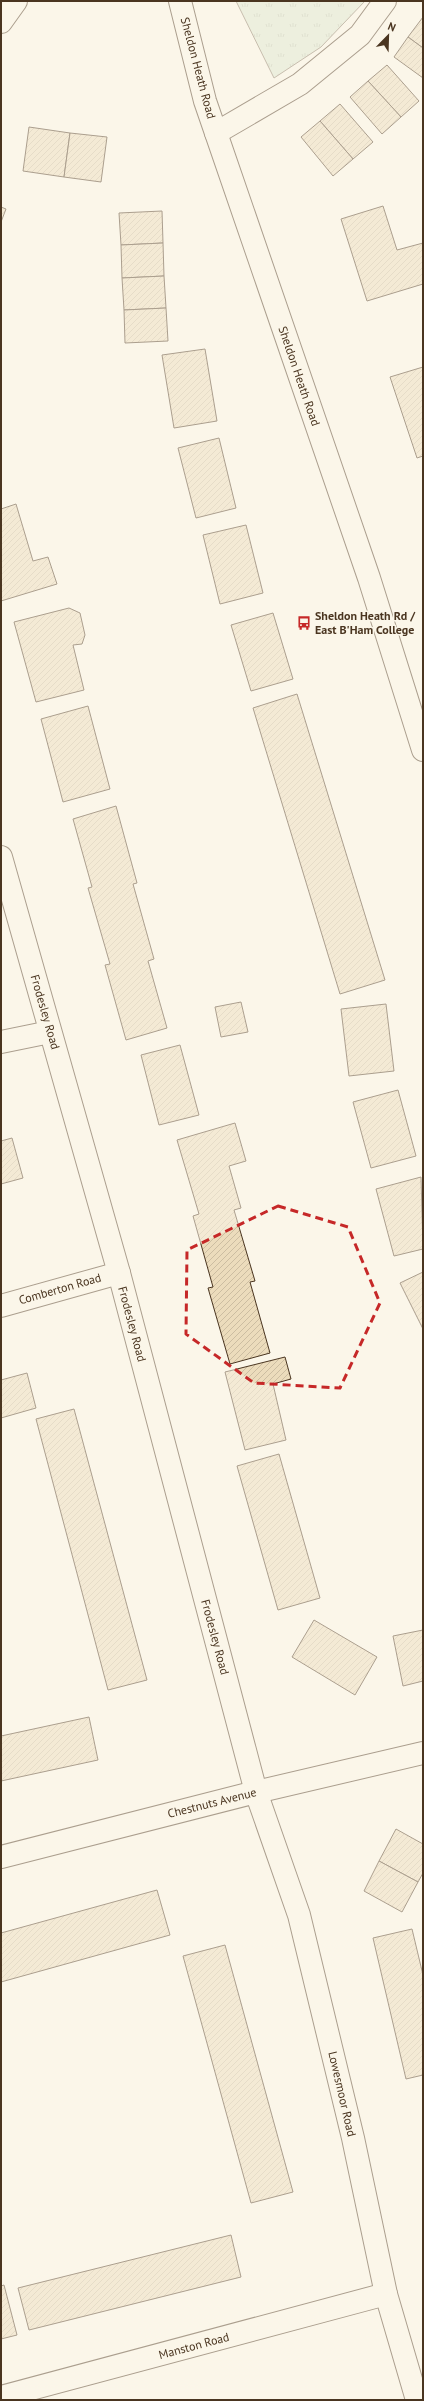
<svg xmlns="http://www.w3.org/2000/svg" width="424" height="2401" viewBox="0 0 424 2401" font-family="'PT Sans',sans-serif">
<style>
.grass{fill:url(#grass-tufts);stroke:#887966}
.building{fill:url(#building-hatch);stroke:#4a3520}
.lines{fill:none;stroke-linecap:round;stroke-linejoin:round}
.minor-casing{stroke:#4a3520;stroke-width:24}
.minor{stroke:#fbf6e9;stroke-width:22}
.marked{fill:none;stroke:#c62828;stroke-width:3;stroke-dasharray:8 5;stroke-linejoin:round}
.labels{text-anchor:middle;stroke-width:3;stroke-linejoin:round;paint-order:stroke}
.street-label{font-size:12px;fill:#4a3520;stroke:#fbf6e9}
.poi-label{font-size:12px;font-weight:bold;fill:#4a3520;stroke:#fbf6e9;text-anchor:start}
</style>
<defs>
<pattern id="grass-tufts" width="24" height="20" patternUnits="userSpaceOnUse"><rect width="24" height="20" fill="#dce7d0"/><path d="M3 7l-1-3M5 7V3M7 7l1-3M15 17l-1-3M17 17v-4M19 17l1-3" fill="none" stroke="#bec7b2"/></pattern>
<pattern id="building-hatch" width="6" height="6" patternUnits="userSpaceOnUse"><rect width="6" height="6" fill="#ecdcbc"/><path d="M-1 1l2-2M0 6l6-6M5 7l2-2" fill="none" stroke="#ccbda1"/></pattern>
</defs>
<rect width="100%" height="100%" fill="#fbf6e9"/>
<!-- grass -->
<path class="grass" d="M236,1H365L321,47L274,78Z"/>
<!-- building -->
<g class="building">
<path d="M423,17V48L408,37Z"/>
<path d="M408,37L423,48V78L394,57Z"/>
<path d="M387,65L419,101L401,117L368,81Z"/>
<path d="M368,81L401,117L382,134L350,97Z"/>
<path d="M340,104L373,142L353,159L320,121Z"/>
<path d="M320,121L353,159L333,176L301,137Z"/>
<path d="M29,127L70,133L64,177L23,171Z"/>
<path d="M70,133L107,137L101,182L64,177Z"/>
<path d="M383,206L397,250L423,243V284L367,301L341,219Z"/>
<path d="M1,207L6,209L1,222Z"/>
<path d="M162,211L163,243L121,245L119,213Z"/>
<path d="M163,243L164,276L122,278L121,245Z"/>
<path d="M164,276L166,308L124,310L122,278Z"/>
<path d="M166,308L168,341L125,343L124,310Z"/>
<path d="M205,349L217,421L174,428L162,355Z"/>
<path d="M423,367V456L417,458L390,377Z"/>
<path d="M219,438L236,508L196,518L178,448Z"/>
<path d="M16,504L33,561L48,557L57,584L1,601V509Z"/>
<path d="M246,525L263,593L220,604L203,535Z"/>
<path d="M69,608L80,613L85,635L82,644L73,645L84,690L36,702L14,622Z"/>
<path d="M273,613L293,679L251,691L231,625Z"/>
<path d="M297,694L385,980L340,994L253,708Z"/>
<path d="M88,706L110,789L63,802L41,719Z"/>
<path d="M116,806L137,883L133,884L154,959L148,961L167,1028L126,1040L105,965L110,964L88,888L92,887L73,819Z"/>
<path d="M241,1002L248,1032L221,1037L215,1007Z"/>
<path d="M386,1004L394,1071L349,1076L341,1009Z"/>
<path d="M180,1045L199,1115L159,1125L141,1055Z"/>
<path d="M398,1090L416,1156L371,1168L353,1102Z"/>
<path d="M235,1123L246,1161L229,1166L241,1208L234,1210L255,1281L250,1282L270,1353L230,1364L208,1288L213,1287L193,1216L199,1214L177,1140Z"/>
<path d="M12,1138L23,1178L1,1184V1141Z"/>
<path d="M421,1177L423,1249L394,1256L376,1189Z"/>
<path d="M423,1272V1329L400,1283Z"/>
<path d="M285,1357L291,1379L273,1384L286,1440L245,1450L225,1372Z"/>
<path d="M27,1373L36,1408L1,1418V1380Z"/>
<path d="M74,1409L147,1680L108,1690L36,1419Z"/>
<path d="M279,1454L320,1598L278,1610L237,1466Z"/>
<path d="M314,1620L377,1657L355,1695L292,1657Z"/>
<path d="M423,1630V1681L403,1686L393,1636Z"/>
<path d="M89,1717L98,1760L1,1781V1736Z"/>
<path d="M396,1829L423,1844V1873L418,1882L379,1861Z"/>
<path d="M379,1861L418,1882L402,1912L364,1891Z"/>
<path d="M157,1890L170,1935L1,1982V1933Z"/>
<path d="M412,1929L423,1975V2075L406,2079L373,1938Z"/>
<path d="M225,1945L293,2192L251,2203L183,1956Z"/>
<path d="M231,2235L241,2277L29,2330L18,2288Z"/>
<path d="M4,2285L17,2335L1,2339V2286Z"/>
</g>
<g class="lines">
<defs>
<g id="minor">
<path d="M180,1L205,101L369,578L423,750"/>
<path d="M1,22L16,1"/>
<path d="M216,133L300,84L360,35L385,1"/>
<path d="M1,857L119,1273L256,1792L299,1915L353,2138L386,2294L417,2400"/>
<path d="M1,1042L50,1032"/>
<path d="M1,1306L119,1273"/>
<path d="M1,1857L256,1792L423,1753"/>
<path d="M1,2397L386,2294"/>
</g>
</defs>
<!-- minor casing -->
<use href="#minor" class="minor-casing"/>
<!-- minor -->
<use href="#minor" class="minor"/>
</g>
<!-- marked area -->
<path d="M0 0H424V2401H0ZM278,1206L348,1227L380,1303L340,1388L254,1383L186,1334L187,1250Z" fill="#fbf6e9" fill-opacity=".55" fill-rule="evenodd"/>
<path class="marked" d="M278,1206L348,1227L380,1303L340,1388L254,1383L186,1334L187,1250Z"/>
<!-- icons -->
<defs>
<symbol id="bus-bare" viewBox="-9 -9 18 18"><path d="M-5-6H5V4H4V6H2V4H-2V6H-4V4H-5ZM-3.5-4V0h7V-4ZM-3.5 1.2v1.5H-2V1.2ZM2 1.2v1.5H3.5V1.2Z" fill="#c62828" stroke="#fbf6e9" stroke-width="2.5" paint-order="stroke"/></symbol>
</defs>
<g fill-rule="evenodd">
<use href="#bus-bare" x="294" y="613" width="20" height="20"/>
</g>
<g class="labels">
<!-- street labels -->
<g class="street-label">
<text transform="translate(198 68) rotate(75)" y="4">Sheldon Heath Road</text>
<text transform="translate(299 376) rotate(71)" y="4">Sheldon Heath Road</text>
<text transform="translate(45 1012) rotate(74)" y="4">Frodesley Road</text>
<text transform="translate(60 1289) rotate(-16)" y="4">Comberton Road</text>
<text transform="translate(132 1324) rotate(75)" y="4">Frodesley Road</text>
<text transform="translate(215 1637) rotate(75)" y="4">Frodesley Road</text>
<text transform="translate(212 1803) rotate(-14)" y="4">Chestnuts Avenue</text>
<text transform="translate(342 2094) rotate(77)" y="4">Lowesmoor Road</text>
<text transform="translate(194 2346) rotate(-15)" y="4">Manston Road</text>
</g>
<!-- poi labels -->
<g class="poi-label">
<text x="315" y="620">Sheldon Heath Rd /<tspan x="315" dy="14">East B'Ham College</tspan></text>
</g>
</g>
<!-- border -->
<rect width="424" height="2401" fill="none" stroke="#4a3520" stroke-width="4"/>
<!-- north arrow -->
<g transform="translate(388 36) rotate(23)" stroke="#fbf6e9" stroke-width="3" paint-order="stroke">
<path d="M0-3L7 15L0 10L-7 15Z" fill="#4a3520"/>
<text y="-6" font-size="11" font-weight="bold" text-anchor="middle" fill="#4a3520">N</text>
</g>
</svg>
